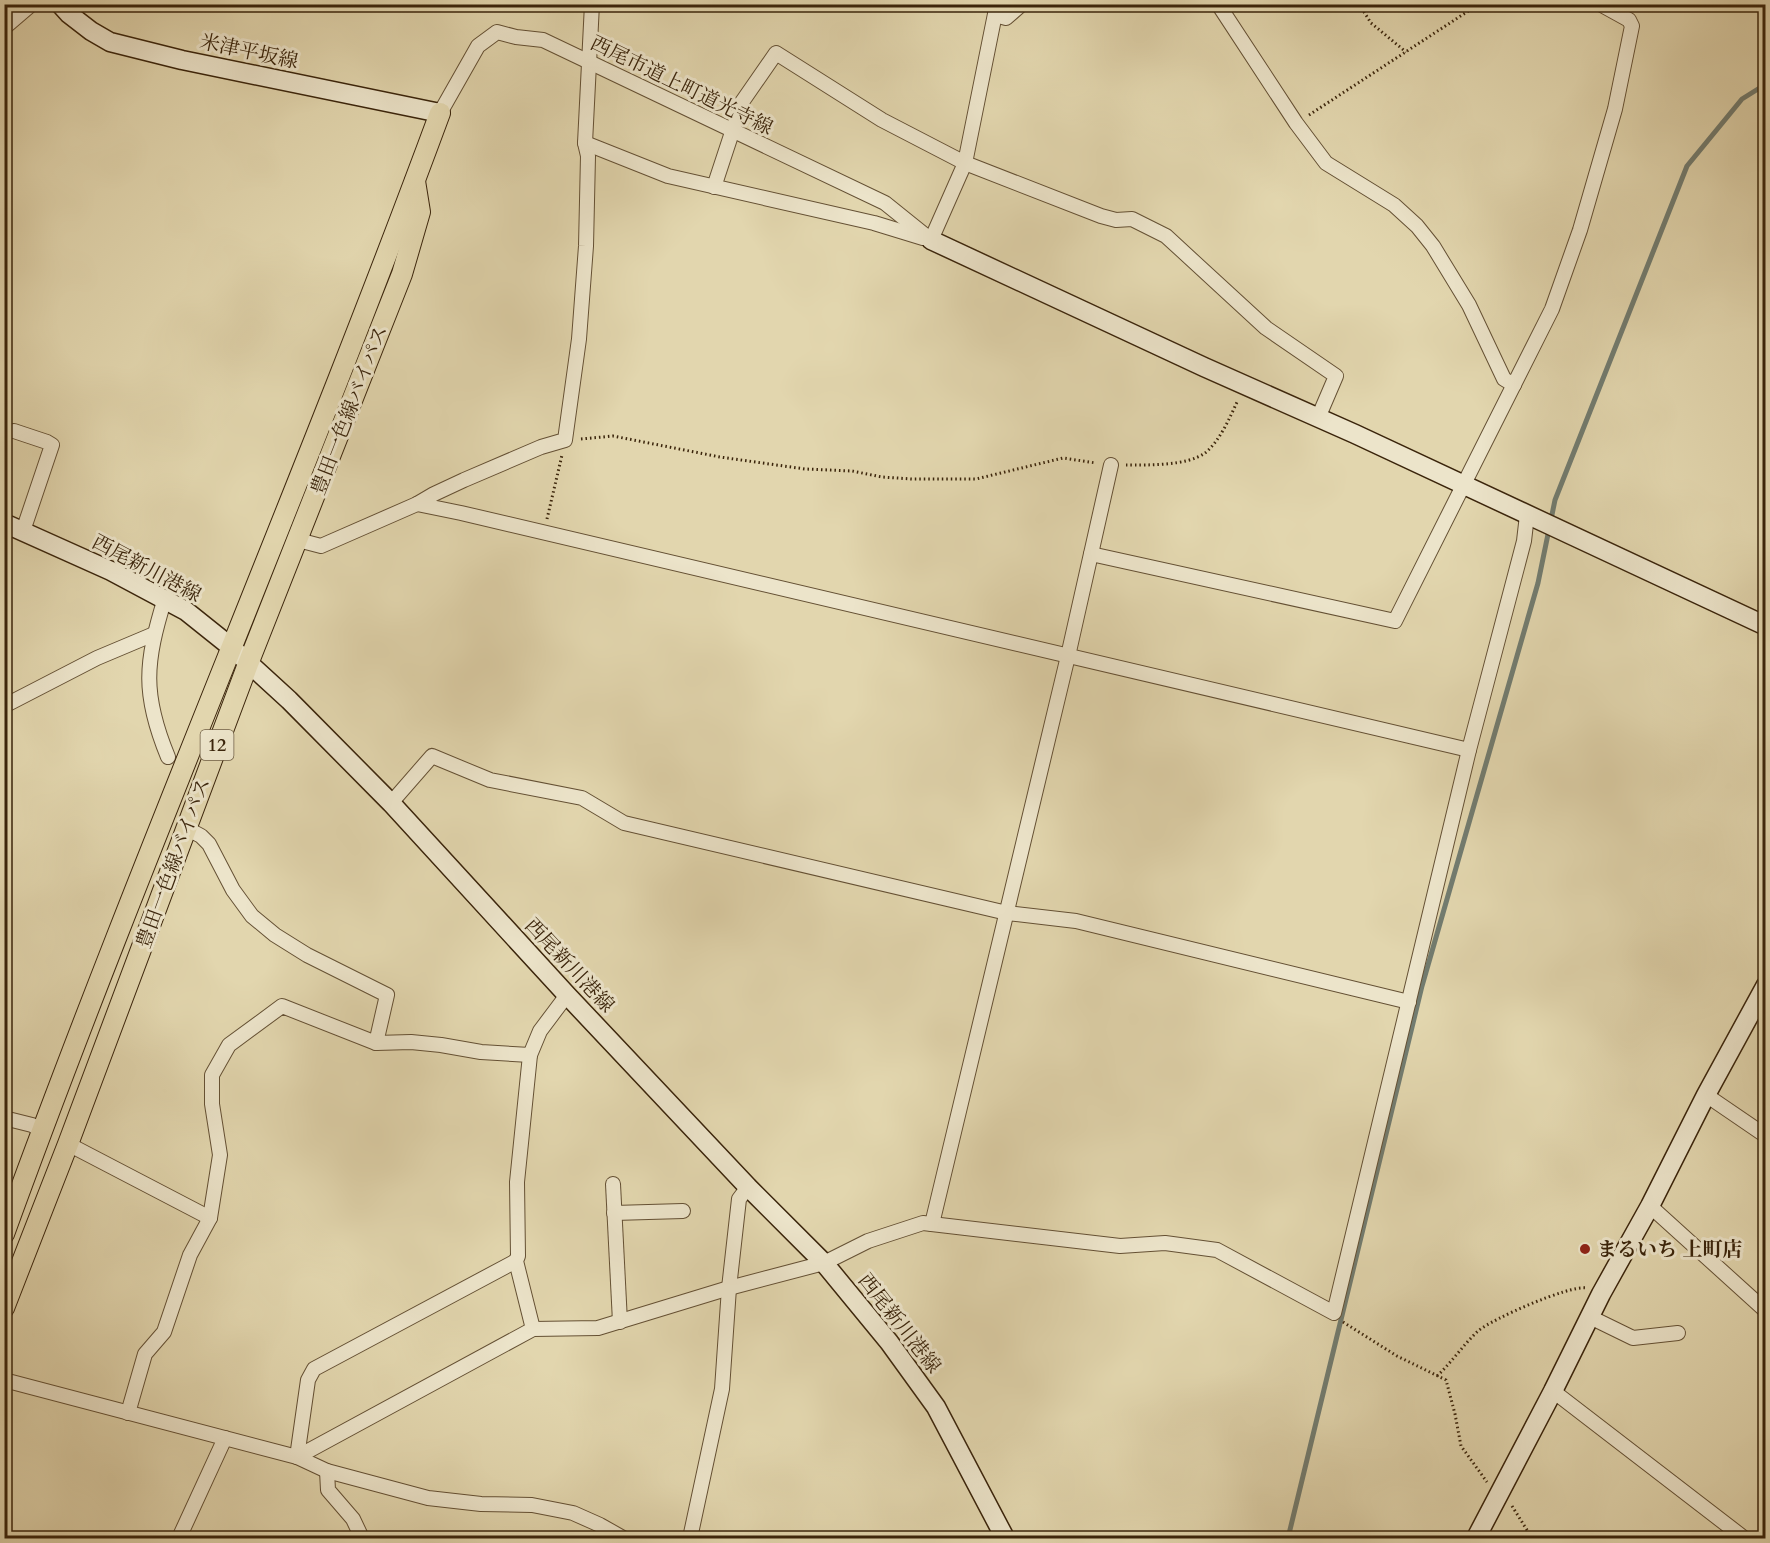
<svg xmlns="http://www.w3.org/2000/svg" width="1770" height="1543" viewBox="0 0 1770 1543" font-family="Cardo,'Noto Serif JP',serif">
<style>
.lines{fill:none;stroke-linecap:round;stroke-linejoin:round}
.stream{stroke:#727c70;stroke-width:5}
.street-casing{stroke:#645034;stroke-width:16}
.secondary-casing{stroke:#3a240b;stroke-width:21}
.primary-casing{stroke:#3a240b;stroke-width:22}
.path{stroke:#3a240b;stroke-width:3;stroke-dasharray:1.5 3;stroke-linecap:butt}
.street{stroke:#ece4ca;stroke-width:14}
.secondary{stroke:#ece4ca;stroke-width:18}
.primary{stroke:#e2d6ae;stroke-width:20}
.poi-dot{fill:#8f2418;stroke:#ece4ca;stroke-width:2}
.labels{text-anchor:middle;stroke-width:6;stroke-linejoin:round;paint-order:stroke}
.shield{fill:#ece4ca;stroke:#6f5e44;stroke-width:1.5}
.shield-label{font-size:18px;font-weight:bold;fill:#3a240b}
.street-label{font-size:20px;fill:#3a240b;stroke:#ece4ca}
.poi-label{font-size:20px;font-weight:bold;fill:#3a240b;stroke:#ece4ca;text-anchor:start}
</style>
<rect width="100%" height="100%" fill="#e2d6ae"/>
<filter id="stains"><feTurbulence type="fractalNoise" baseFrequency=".00333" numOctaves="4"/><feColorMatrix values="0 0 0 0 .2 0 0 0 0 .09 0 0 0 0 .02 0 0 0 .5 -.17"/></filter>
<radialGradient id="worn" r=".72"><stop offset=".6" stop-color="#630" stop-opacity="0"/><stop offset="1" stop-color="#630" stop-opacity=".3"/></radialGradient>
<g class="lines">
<!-- stream -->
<path class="stream" d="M1288,1538L1422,986L1538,583L1555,500L1687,166L1742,99L1766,84"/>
<defs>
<g id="street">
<path d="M1218,4L1296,123L1326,163L1394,205L1417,226L1433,246L1469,305L1504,379L1514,385"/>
<path d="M995,15L1006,18L1022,4"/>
<path d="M4,28L32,4"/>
<path d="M440,113L478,46L497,32L516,37L543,40L885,203L931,240"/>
<path d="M585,143L668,176L874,223L923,238"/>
<path d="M714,187L742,102L776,53L882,120L965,163L1101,216L1116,220L1132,219L1166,236L1266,328L1336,376L1318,418"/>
<path d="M931,240L965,163L997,4"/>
<path d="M14,431L47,442L52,445L23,531"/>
<path d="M417,504L461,513L1469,750"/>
<path d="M298,540L321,546L417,504L434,494L464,480L541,447L565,440L579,339L586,246L588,156L585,143L592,4"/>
<path d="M1091,554L1395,621L1552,309L1580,230L1615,109L1632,26L1629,20L1600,4"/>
<path d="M165,598C145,663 142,694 168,757"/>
<path d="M4,706L97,658L154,634"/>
<path d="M391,803L432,756L490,780L582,798L624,823L1007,913L1076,921L1409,1002"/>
<path d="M186,828L201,836L209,844L233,890L252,916L275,935L307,955L387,995L376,1043"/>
<path d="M1706,1095L1766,1136"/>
<path d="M4,1118L32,1125L42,1131"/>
<path d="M68,1144L210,1218"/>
<path d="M613,1184L620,1322"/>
<path d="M1650,1206L1766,1311"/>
<path d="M614,1213L683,1211"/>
<path d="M932,1224L1068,656L1111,465"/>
<path d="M1590,1317L1633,1338L1678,1333"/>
<path d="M533,1329L516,1261L518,1256L517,1182L530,1055L540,1031L567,995"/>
<path d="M4,1380L297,1457L327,1471L428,1498L481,1504L532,1505L573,1513L600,1525L623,1538"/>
<path d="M1553,1391L1744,1538"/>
<path d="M128,1413L145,1354L164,1332L190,1255L210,1218L220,1155L212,1104V1075L229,1045L282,1006L376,1043L411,1042L441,1045L481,1052L530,1055"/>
<path d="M297,1457L533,1329L598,1328L729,1288L824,1263L868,1241L923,1223L1120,1246L1165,1243L1217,1250L1334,1313L1469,750L1524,541L1527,515"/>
<path d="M297,1457L308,1380L314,1369L516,1261"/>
<path d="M327,1471L328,1490L353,1519L362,1538"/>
<path d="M179,1538L225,1438"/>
<path d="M690,1538L722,1389L729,1288L739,1199L748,1187"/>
<path d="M1762,1538L1766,1534"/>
</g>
<g id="secondary">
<path d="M60,4L69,14L91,31L110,42L182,60L440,113"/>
<path d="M931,240L1204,367L1355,434L1766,626"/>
<path d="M4,523L111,571L186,611L231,647L289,700L391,803L567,995L748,1187L824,1263L889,1342L936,1407L1005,1538"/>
<path d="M1476,1538L1553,1391L1601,1294L1650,1206L1706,1095L1766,985"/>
</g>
<g id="primary">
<path d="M4,1234C141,857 301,489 440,113"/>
<path d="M4,1308L68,1144L248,664L402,274L420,212L415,181"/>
</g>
</defs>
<!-- street casing -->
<use href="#street" class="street-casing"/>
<!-- secondary casing -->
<use href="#secondary" class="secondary-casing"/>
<!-- primary casing -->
<use href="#primary" class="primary-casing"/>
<!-- path -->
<g class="path">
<path d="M1359,4L1371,23L1406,52"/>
<path d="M1309,115L1479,4"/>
<path d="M581,439L613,436L720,457L805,469L852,471L882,477L912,479H976L1063,458L1096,463"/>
<path d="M1126,465C1148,465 1187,466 1205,453C1220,441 1230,417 1238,400"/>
<path d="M547,519L562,455"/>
<path d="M1343,1322L1397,1356L1446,1380L1455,1414L1461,1446L1487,1482"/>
<path d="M1437,1376C1452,1362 1463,1345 1478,1331C1492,1319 1569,1285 1586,1288"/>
<path d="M1512,1506L1532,1538"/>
</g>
<!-- street -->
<use href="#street" class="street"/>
<!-- secondary -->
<use href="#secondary" class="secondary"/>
<!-- primary -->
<use href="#primary" class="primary"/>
</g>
<!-- markers -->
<circle class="poi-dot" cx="1585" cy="1249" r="6"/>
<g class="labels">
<!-- shield labels -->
<rect class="shield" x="200.5" y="730" width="33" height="30" rx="4.5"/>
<g class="shield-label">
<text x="217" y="751">12</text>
</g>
<!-- street labels -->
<g class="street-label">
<text transform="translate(249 51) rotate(12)" y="7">米津平坂線</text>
<text transform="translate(682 85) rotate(26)" y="7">西尾市道上町道光寺線</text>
<text transform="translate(349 410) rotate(-69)" y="7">豊田一色線バイパス</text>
<text transform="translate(147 568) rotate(28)" y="7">西尾新川港線</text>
<text transform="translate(173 863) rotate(-70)" y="7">豊田一色線バイパス</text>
<text transform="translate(570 965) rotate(47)" y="7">西尾新川港線</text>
<text transform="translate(900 1323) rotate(52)" y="7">西尾新川港線</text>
</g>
<!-- poi labels -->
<g class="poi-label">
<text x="1597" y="1256">まるいち 上町店</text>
</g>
</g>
<!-- margin -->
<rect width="1770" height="1543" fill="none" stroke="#e2d6ae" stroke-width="24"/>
<rect x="6" y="6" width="1758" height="1531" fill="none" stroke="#3a240b" stroke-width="3"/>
<rect x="12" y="12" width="1746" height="1519" fill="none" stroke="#3a240b" stroke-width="1.5"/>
<rect width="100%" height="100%" filter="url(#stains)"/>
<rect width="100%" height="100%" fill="url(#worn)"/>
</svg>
